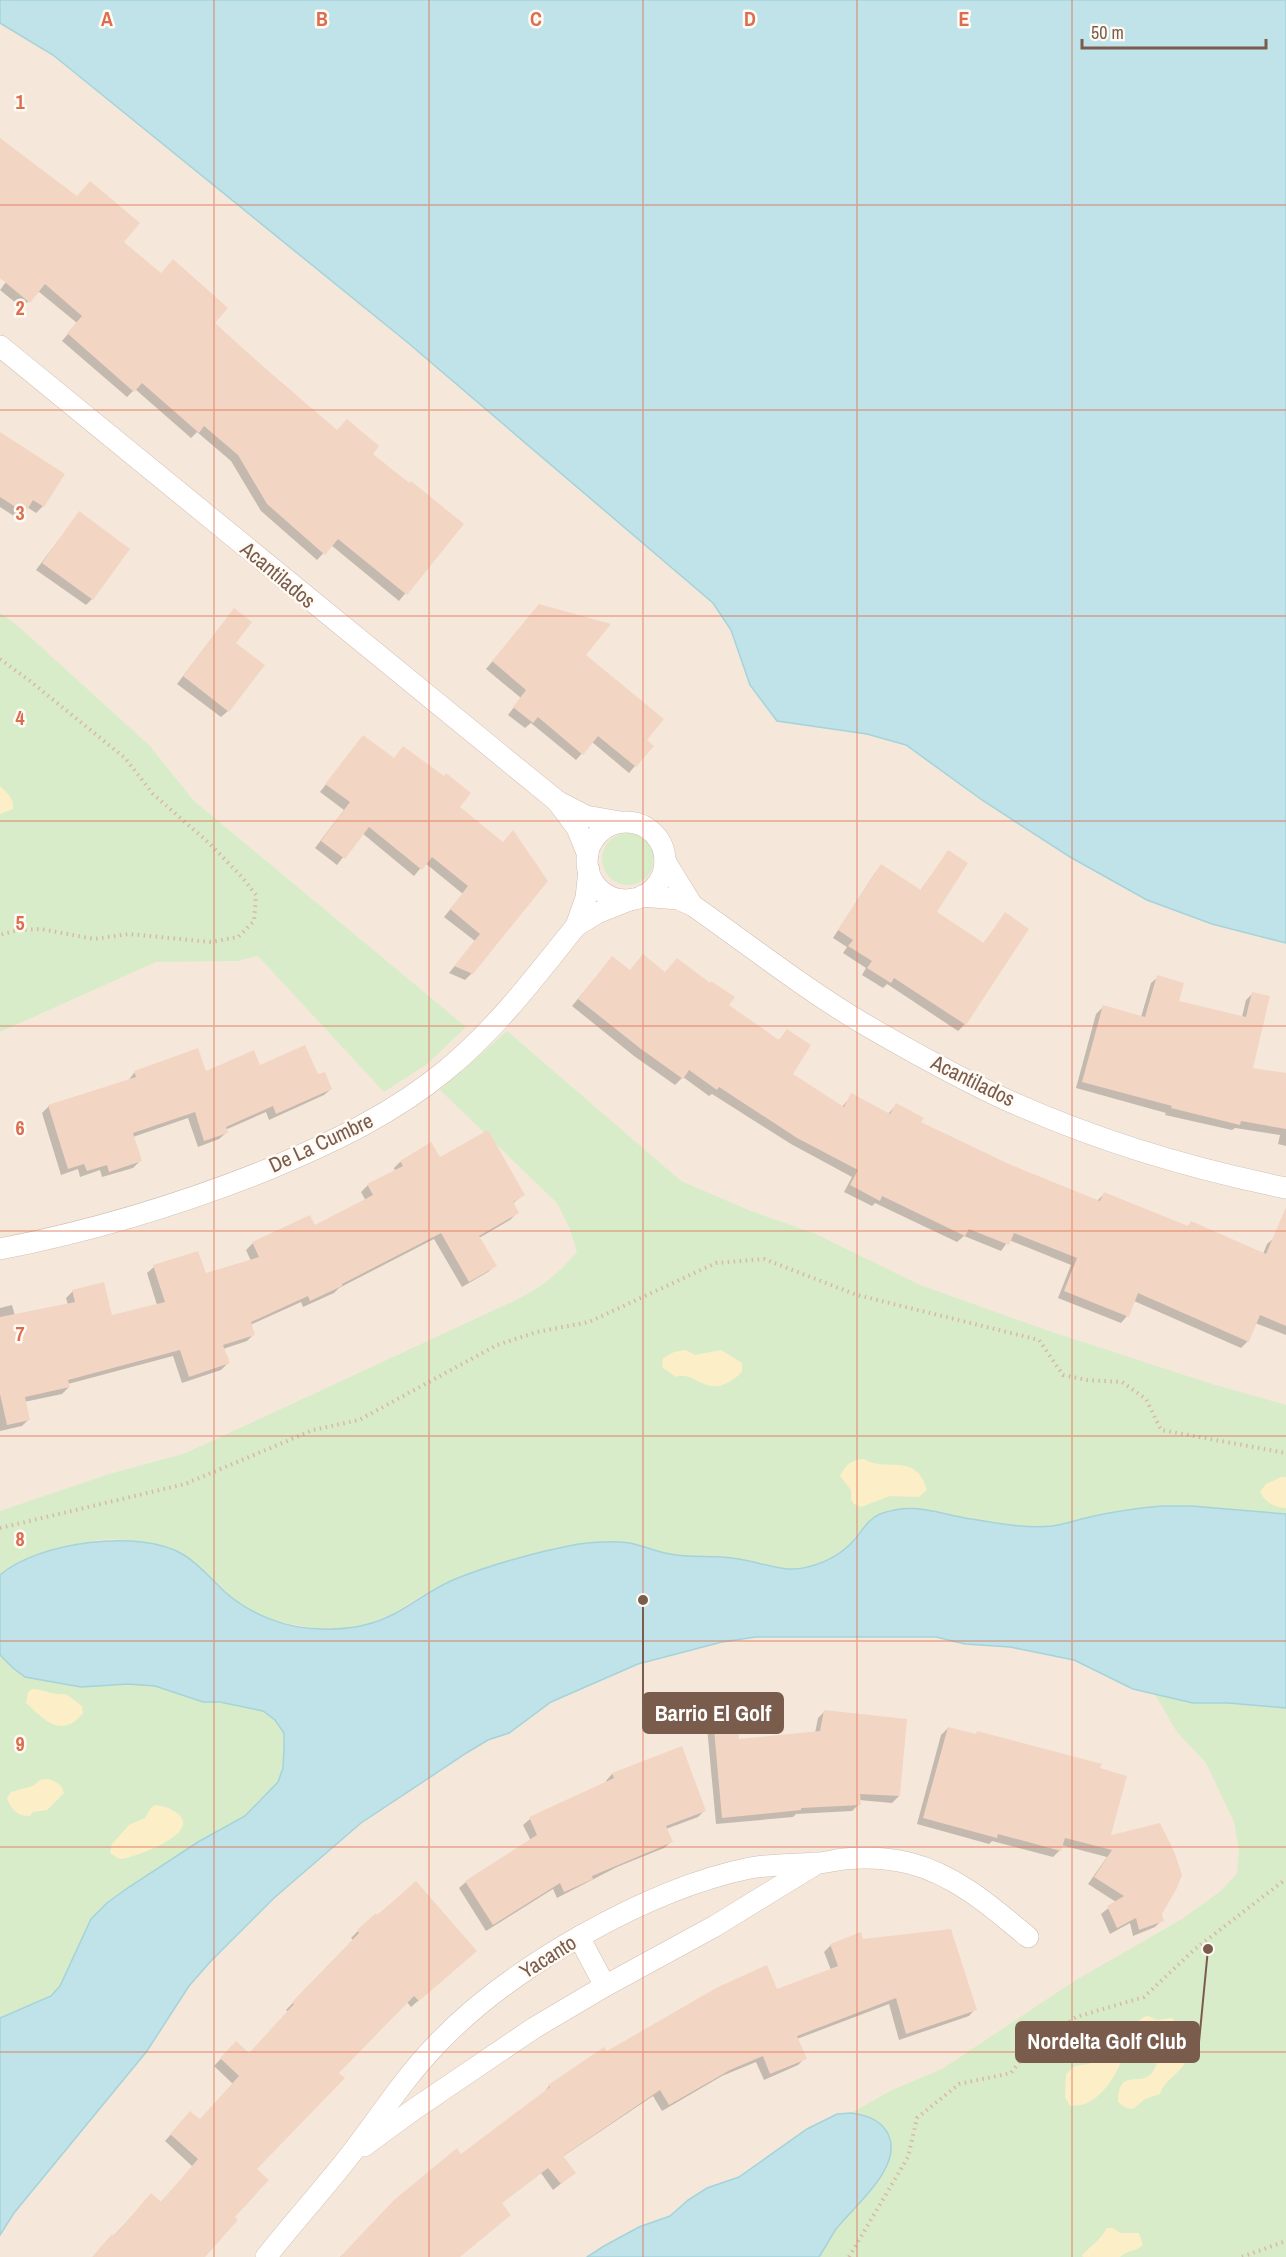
<svg xmlns="http://www.w3.org/2000/svg" width="1286" height="2257" viewBox="0 0 1286 2257" font-family="'Archivo Narrow',sans-serif">
<style>
.residential{fill:#f5e8da}
.green{fill:#d8ecc9}
.sand{fill:#fcefc7}
.water{fill:#bfe3e8;stroke:#a5d3da;stroke-width:1.5}
.shadow{fill:#0003}
.building{fill:#f3d5c3}
.lines{fill:none;stroke-linecap:round;stroke-linejoin:round}
.street-casing{stroke:#d1beb0;stroke-width:22}
.path{stroke:#d9b8a5;stroke-width:4;stroke-dasharray:1.5 4.5;stroke-linecap:butt}
.street{stroke:#fff;stroke-width:21}
.grid{fill:none;stroke:#dc6d51;stroke-width:1.5;stroke-opacity:0.55}
.labels{text-anchor:middle;stroke-width:5;stroke-linejoin:round;paint-order:stroke}
.street-label{font-size:21px;fill:#7a5c4d;stroke:#fffaf3}
.grid-label{font-size:20px;text-anchor:middle;font-weight:bold;fill:#dc6d51;stroke:#fffaf3;stroke-width:5;stroke-linejoin:round;paint-order:stroke}
.leader{fill:none;stroke:#7a5c4d;stroke-width:2}
.callout-dot{fill:#7a5c4d;stroke:#fffaf3;stroke-width:2}
.callout{fill:#7a5c4d;stroke:#7a5c4d;stroke-width:2}
.callout-label{font-size:22px;text-anchor:middle;font-weight:bold;fill:#fff}
</style>
<rect width="100%" height="100%" fill="#fdf6ec"/>
<!-- residential -->
<path class="residential" d="M0,23L53,55L407,342L713,603L731,630L750,685L777,721L867,734L906,745L982,800L1212,924L1286,943V2257H0Z"/>
<!-- green -->
<g class="green">
<path d="M0,613L18,626L150,746L194,801L466,1027L427,1064L384,1092L258,956L237,961L156,962L0,1032Z"/>
<circle cx="628" cy="859" r="26"/>
<path d="M507,1031L681,1181L751,1211L816,1234L920,1285L1049,1331L1212,1384L1286,1405V1514L1234,1510H1124L1052,1526H1022L966,1518L937,1511L864,1526L845,1549L831,1558L813,1566L788,1569L735,1558L671,1555L651,1548H559L455,1580L422,1595L391,1615L351,1629H317L270,1620L241,1606L197,1564L180,1552L117,1539L97,1540L0,1575V1511L109,1474L186,1453L514,1301C542,1287 556,1276 577,1252L570,1229L557,1203L440,1090Z"/>
<path d="M0,1655L13,1668L26,1677L81,1687L128,1684L155,1686L203,1702H220L263,1711L275,1720L284,1733V1748L283,1768L278,1782L245,1816L198,1842L126,1889L107,1903L91,1919L60,1986L51,1996L0,2018Z"/>
<path d="M1154,1693L1193,1703H1228L1286,1708V2257H819L835,2231L887,2169L865,2115L851,2113L892,2090L942,2069L1076,1980L1182,1919L1222,1890L1237,1873L1239,1851L1234,1822L1206,1763L1177,1732Z"/>
</g>
<!-- sand -->
<g class="sand">
<path d="M0,786C7,793 14,798 13,809L0,814Z"/>
<path d="M686,1350L695,1355L721,1350L742,1363V1372C707,1405 697,1369 676,1377L662,1367L663,1358L674,1352Z"/>
<path d="M864,1459C886,1473 916,1451 927,1490L919,1497L890,1496L861,1507L854,1504L851,1499V1490L840,1476C846,1464 851,1460 864,1459Z"/>
<path d="M1281,1477H1286V1508C1274,1507 1266,1503 1260,1492L1266,1484Z"/>
<path d="M32,1689C44,1689 53,1696 66,1694L82,1706L83,1713C61,1740 44,1719 26,1703L28,1692Z"/>
<path d="M48,1779C57,1782 62,1784 64,1793L47,1810L33,1812L30,1816C18,1816 11,1810 7,1798L11,1792L33,1786L40,1780Z"/>
<path d="M155,1805C165,1806 169,1808 177,1813C204,1833 135,1857 122,1859C118,1859 113,1855 110,1853L112,1844L129,1825L145,1818L150,1809Z"/>
<path d="M1148,2016L1157,2020L1172,2018L1175,2022C1177,2043 1154,2045 1138,2044L1133,2037C1136,2027 1136,2018 1148,2016Z"/>
<path d="M1105,2043H1109L1114,2049L1125,2053C1118,2071 1104,2098 1084,2104C1080,2106 1074,2105 1070,2106L1065,2097L1066,2074L1075,2066L1089,2064Z"/>
<path d="M1164,2054L1172,2057H1184L1187,2060C1180,2074 1165,2079 1160,2094L1145,2099L1133,2109L1126,2108L1118,2102C1119,2067 1138,2087 1151,2074C1156,2069 1157,2061 1160,2055Z"/>
<path d="M1107,2228H1113L1120,2233H1139L1143,2245C1136,2252 1127,2250 1120,2257H1083L1082,2255L1101,2237Z"/>
</g>
<!-- water -->
<g class="water">
<path d="M0,0H1286V943L1212,924L1147,900L1070,857L982,800L906,745L867,734L777,721L750,685L731,630L713,603L407,342L53,55L0,23Z"/>
<path d="M1162,1506H1191L1286,1514V1708L1228,1703H1193L1133,1689L1074,1660L1010,1647L965,1644L936,1637H756L722,1642L638,1664L551,1702L509,1733L488,1740L468,1752L361,1823L274,1898L210,1962L189,1986L147,2051L14,2213L0,2235V2018L51,1996L60,1986L91,1919L107,1903L126,1889L198,1842L245,1816L278,1782L283,1768L284,1748V1733L275,1720L263,1711L220,1702H203L155,1686L128,1684L81,1687L25,1677L13,1668L0,1655V1575C38,1542 140,1528 184,1555C200,1565 211,1579 225,1592C251,1615 287,1629 322,1629C347,1630 371,1626 394,1614C414,1603 432,1589 453,1580C489,1565 540,1551 579,1544C596,1542 617,1540 634,1544C646,1547 658,1552 670,1554C690,1558 712,1555 732,1558C751,1560 769,1567 787,1569C811,1570 839,1558 854,1540C862,1531 868,1519 880,1514C914,1501 938,1514 971,1519C997,1523 1025,1529 1052,1526C1066,1524 1080,1519 1094,1516C1117,1511 1139,1508 1162,1506Z"/>
<path d="M851,2113C866,2115 879,2119 887,2132C906,2165 855,2205 836,2229C830,2238 825,2248 819,2257H587L604,2246L639,2227L670,2216L688,2200L707,2188L739,2177L807,2129L837,2114Z"/>
</g>
<!-- shadow -->
<g class="shadow">
<path d="M0,140L122,242L337,432L371,454L462,524L399,601L331,545L317,560L261,511L231,461L197,432L191,438L135,389L127,397L62,341L77,323L38,291L22,308L0,290L14,271L0,261Z"/>
<path d="M0,433L63,475L43,506L36,513L27,507L17,518L0,507Z"/>
<path d="M79,513L92,599L86,605L36,570Z"/>
<path d="M533,613L584,655L645,740L652,746L629,773L592,742L576,760L531,723L525,728L508,715L521,698L486,669Z"/>
<path d="M228,617L234,644L228,711L221,717L177,684Z"/>
<path d="M363,737L502,844L472,973L465,980L449,973L475,941L444,917L463,894L425,863L414,876L362,833L337,865L315,848L344,810L320,792Z"/>
<path d="M948,852L935,912L983,944L1005,914L965,1024L958,1031L887,984L883,988L862,975L866,968L843,953L847,947L833,938L875,873L881,866L920,891Z"/>
<path d="M606,965L629,972L665,974L727,1005L778,1041L787,1031L791,1074L842,1107L852,1095L888,1114L896,1105L919,1123L1010,1166L1097,1201L1104,1194L1187,1227L1191,1223L1263,1254L1267,1244L1274,1238L1286,1243V1335L1255,1323L1248,1341L1241,1348L1134,1301L1127,1316L1121,1323L1058,1298L1071,1265L1009,1240L1001,1251L964,1236L957,1242L875,1203L872,1206L844,1192L852,1177L791,1144L712,1094L709,1096L683,1077L675,1085L634,1056L572,1006Z"/>
<path d="M1158,977L1177,1002L1242,1017L1246,1000L1252,994V1069L1286,1075V1146L1278,1144L1280,1135L1235,1128L1232,1130L1165,1115L1166,1113L1076,1088L1096,1014L1103,1007L1141,1017L1151,983Z"/>
<path d="M197,1050L205,1073L260,1067L317,1076L331,1089L324,1095L269,1120L266,1112L225,1130L226,1133L219,1139L198,1147L188,1118L133,1137L140,1161L133,1168L102,1177L100,1170L80,1177L78,1169L61,1175L42,1113L49,1106L128,1081L134,1073Z"/>
<path d="M439,1159L524,1194L512,1204L517,1213L510,1220L479,1238L495,1266L488,1272L462,1287L434,1239L339,1288L334,1293L303,1307L301,1302L250,1325L253,1335L247,1341L223,1349L228,1363L221,1370L182,1383L173,1356L68,1384L69,1387L62,1394L24,1402L28,1420L22,1426L0,1431V1308L12,1305L15,1316L68,1305L66,1298L73,1291L111,1317L157,1305L147,1273L154,1267L205,1275L251,1261L246,1250L253,1243L314,1228L366,1201L361,1192L368,1185L395,1171L394,1168L400,1162Z"/>
<path d="M824,1712L899,1796L892,1803L859,1800V1804L852,1811L796,1814L793,1817L716,1824L707,1727L713,1720L738,1740L815,1733L818,1718Z"/>
<path d="M948,1728L1099,1769L1109,1837L1160,1913L1162,1920L1155,1927L1133,1936L1130,1923L1110,1934L1101,1914L1116,1902L1088,1884L1107,1857L1061,1845L1060,1850L1053,1857L992,1841L989,1844L917,1824L941,1735Z"/>
<path d="M681,1748L705,1810L698,1817L666,1829L671,1842L664,1848L617,1867L557,1898L553,1889L486,1931L459,1888L466,1882L531,1841L523,1825L530,1819L606,1783V1781L612,1774Z"/>
<path d="M358,1931L468,1958L411,2007L407,2002L337,2073L255,2169L232,2217L204,2257H94L145,2202L160,2203L193,2167L165,2141L184,2120L199,2121L233,2084L214,2066L236,2043L248,2055L289,2012L286,2010L354,1941L351,1938Z"/>
<path d="M862,1941L975,2009L969,2016L899,2040L889,2004L797,2039L805,2058L798,2065L764,2080L756,2062L722,2076L662,2111L653,2096L562,2157L567,2179L553,2190L541,2173L500,2204L459,2257H340L461,2156L543,2094L549,2086L604,2049L606,2053L831,1970L824,1952L831,1945Z"/>
</g>
<!-- building -->
<g class="building">
<path d="M0,138L77,196L90,181L140,223L124,242L161,273L173,259L228,308L215,323L259,363L337,430L347,419L379,446L373,454L409,483L411,481L464,524L407,595L338,539L325,555L267,504L238,455L204,426L199,433L142,383L134,392L67,333L82,316L45,284L30,303L0,278Z"/>
<path d="M0,432L65,474L44,507L33,500L25,513L0,497Z"/>
<path d="M79,511L130,549L93,600L42,563Z"/>
<path d="M539,604L611,624L586,655L664,719L647,740L654,746L636,767L598,736L583,755L538,717L533,723L513,707L526,690L492,661Z"/>
<path d="M234,608L252,622L236,643L265,665L229,712L183,676Z"/>
<path d="M363,735L394,758L403,746L444,776L446,773L471,793L460,807L503,842L513,830L548,881L473,974L454,966L480,934L450,909L468,886L432,857L422,870L369,827L345,859L321,841L350,802L325,784Z"/>
<path d="M948,850L968,863L937,912L984,943L1005,912L1029,929L966,1025L894,978L891,983L867,968L872,961L848,946L853,940L838,930L881,864L921,890Z"/>
<path d="M643,954L665,972L677,958L710,983L711,981L735,997L729,1005L779,1040L787,1029L811,1045L793,1074L844,1107L851,1093L890,1114L896,1103L924,1118L921,1122L1011,1165L1100,1201L1104,1192L1188,1226L1191,1221L1266,1254L1286,1207V1326L1260,1315L1249,1342L1138,1293L1129,1317L1064,1291L1077,1258L1014,1233L1009,1245L969,1229L965,1236L882,1196L880,1201L850,1185L858,1170L797,1138L719,1087L717,1090L689,1070L683,1079L641,1049L578,999L612,956L630,970Z"/>
<path d="M1157,975L1184,983L1179,1001L1246,1017L1252,992L1270,996L1253,1068L1286,1073V1129L1241,1121L1240,1125L1171,1108L1172,1106L1082,1082L1103,1005L1145,1017Z"/>
<path d="M305,1045L318,1074L325,1072L332,1089L276,1114L273,1106L226,1127L228,1133L204,1141L195,1112L133,1133L142,1161L109,1172L107,1165L87,1171L84,1164L68,1169L48,1105L136,1077L134,1071L198,1048L206,1071L254,1050L260,1065Z"/>
<path d="M488,1130L525,1195L513,1202L519,1213L479,1236L497,1266L469,1282L441,1233L342,1284V1286L310,1301L308,1296L251,1322L255,1335L223,1345L230,1363L189,1377L180,1350L68,1380L70,1387L25,1397L30,1420L7,1425L0,1394V1317L75,1302L72,1290L104,1282L112,1315L165,1302L153,1265L198,1251L206,1273L259,1257L252,1242L310,1215L315,1225L373,1195L367,1184L403,1166L400,1161L431,1142L440,1157Z"/>
<path d="M824,1710L907,1719L900,1796L860,1794L861,1805L801,1808V1810L722,1818L713,1718L737,1716L739,1739L820,1731Z"/>
<path d="M948,1727L976,1734L977,1731L1102,1764L1100,1768L1127,1776L1111,1835L1160,1823L1174,1851L1182,1875L1177,1888L1162,1914L1164,1921L1139,1930L1136,1918L1117,1928L1107,1906L1124,1896L1094,1877L1112,1850L1065,1838L1061,1851L998,1834L997,1838L923,1818Z"/>
<path d="M682,1746L706,1811L666,1826L673,1842L592,1876L593,1879L564,1892L560,1883L493,1925L465,1881L537,1835L529,1817L614,1778L612,1773Z"/>
<path d="M416,1881L477,1951L419,2001L414,1996L339,2073L345,2078L257,2169L269,2180L235,2217L238,2220L205,2257H92L112,2234L114,2236L151,2193L161,2202L198,2159L170,2134L190,2111L200,2119L239,2076L220,2058L236,2041L249,2053L294,2004L292,2002L359,1933L357,1930L376,1913L377,1915Z"/>
<path d="M951,1929L977,2010L906,2034L896,1998L797,2036L807,2059L770,2074L763,2056L730,2070L669,2105L660,2090L563,2156L576,2173L561,2184L548,2168L502,2203L511,2215L460,2257H340L394,2200L457,2148L461,2154L550,2087L548,2085L604,2047L607,2051L718,1987L767,1965L777,1989L838,1966L830,1944L861,1932L863,1939Z"/>
</g>
<g class="lines">
<defs>
<g id="street">
<path d="M0,346L557,801"/>
<circle cx="626" cy="861" r="39"/>
<path d="M588,855L577,828L557,801L586,816L620,822"/>
<path d="M589,870L586,898L576,926L597,913L632,899"/>
<path d="M642,896L678,899L692,905L665,861"/>
<path d="M692,905C749,945 805,989 864,1024C907,1049 952,1074 996,1095C1088,1138 1187,1168 1286,1188"/>
<path d="M0,1249C92,1231 182,1204 269,1169C331,1143 393,1114 446,1070C496,1029 536,976 576,926"/>
<path d="M579,1937L605,1986"/>
<path d="M364,2146L413,2110L534,2028L605,1986L715,1926L816,1864"/>
<path d="M266,2257C292,2224 321,2192 347,2159C377,2121 403,2079 437,2044C509,1968 647,1889 750,1868C773,1864 793,1865 816,1863C825,1863 834,1860 844,1859C865,1857 888,1858 909,1863C956,1875 992,1907 1028,1937"/>
</g>
</defs>
<!-- street casing -->
<use href="#street" class="street-casing"/>
<!-- path -->
<g class="path">
<path d="M0,659L30,681L125,758L153,794L209,843L242,877L256,895L254,921L238,937L211,942L129,934L94,939L41,929L18,930L0,935"/>
<path d="M0,1528L185,1484L313,1430L359,1420L497,1345L537,1332L589,1322L716,1263L764,1259L857,1295L1039,1340L1063,1375L1087,1380L1122,1382L1146,1399L1161,1430L1286,1453"/>
<path d="M849,2257L908,2157L917,2118L959,2084L1011,2073L1027,2051L1076,2017L1144,1997L1195,1949L1286,1879"/>
<path d="M1242,2257L1286,2241"/>
</g>
<!-- street -->
<use href="#street" class="street"/>
</g>
<!-- grid -->
<path class="grid" d="M214,0V2257M429,0V2257M643,0V2257M857,0V2257M1072,0V2257M0,205H1286M0,410H1286M0,616H1286M0,821H1286M0,1026H1286M0,1231H1286M0,1436H1286M0,1641H1286M0,1847H1286M0,2052H1286"/>
<g class="labels">
<!-- street labels -->
<g class="street-label">
<text transform="translate(278 575) rotate(40)" y="7">Acantilados</text>
<text transform="translate(973 1081) rotate(26)" y="7">Acantilados</text>
<text transform="translate(321 1143) rotate(-25)" y="7">De La Cumbre</text>
<text transform="translate(548 1957) rotate(-32)" y="7">Yacanto</text>
</g>
</g>
<g class="grid-label">
<text x="107" y="26">A</text>
<text x="322" y="26">B</text>
<text x="536" y="26">C</text>
<text x="750" y="26">D</text>
<text x="964" y="26">E</text>
<text x="20" y="109">1</text>
<text x="20" y="315">2</text>
<text x="20" y="520">3</text>
<text x="20" y="725">4</text>
<text x="20" y="930">5</text>
<text x="20" y="1135">6</text>
<text x="20" y="1341">7</text>
<text x="20" y="1546">8</text>
<text x="20" y="1751">9</text>
</g>
<!-- callouts -->
<path class="leader" d="M643 1600L643 1713M1208 1949L1199 2042"/>
<g class="callout-dot">
<circle cx="643" cy="1600" r="6"/>
<circle cx="1208" cy="1949" r="6"/>
</g>
<g class="callout">
<rect x="643" y="1693" width="140" height="40" rx="6"/>
<rect x="1016" y="2022" width="183" height="40" rx="6"/>
</g>
<g class="callout-label">
<text x="713" y="1721">Barrio El Golf</text>
<text x="1107" y="2049">Nordelta Golf Club</text>
</g>
<!-- scale -->
<path d="M1082 39v9h184v-9" fill="none" stroke="#7a5c4d" stroke-width="3"/>
<text x="1091" y="39" font-size="18" fill="#7a5c4d" stroke="#fffaf3" stroke-width="4.5" paint-order="stroke">50 m</text>
</svg>
